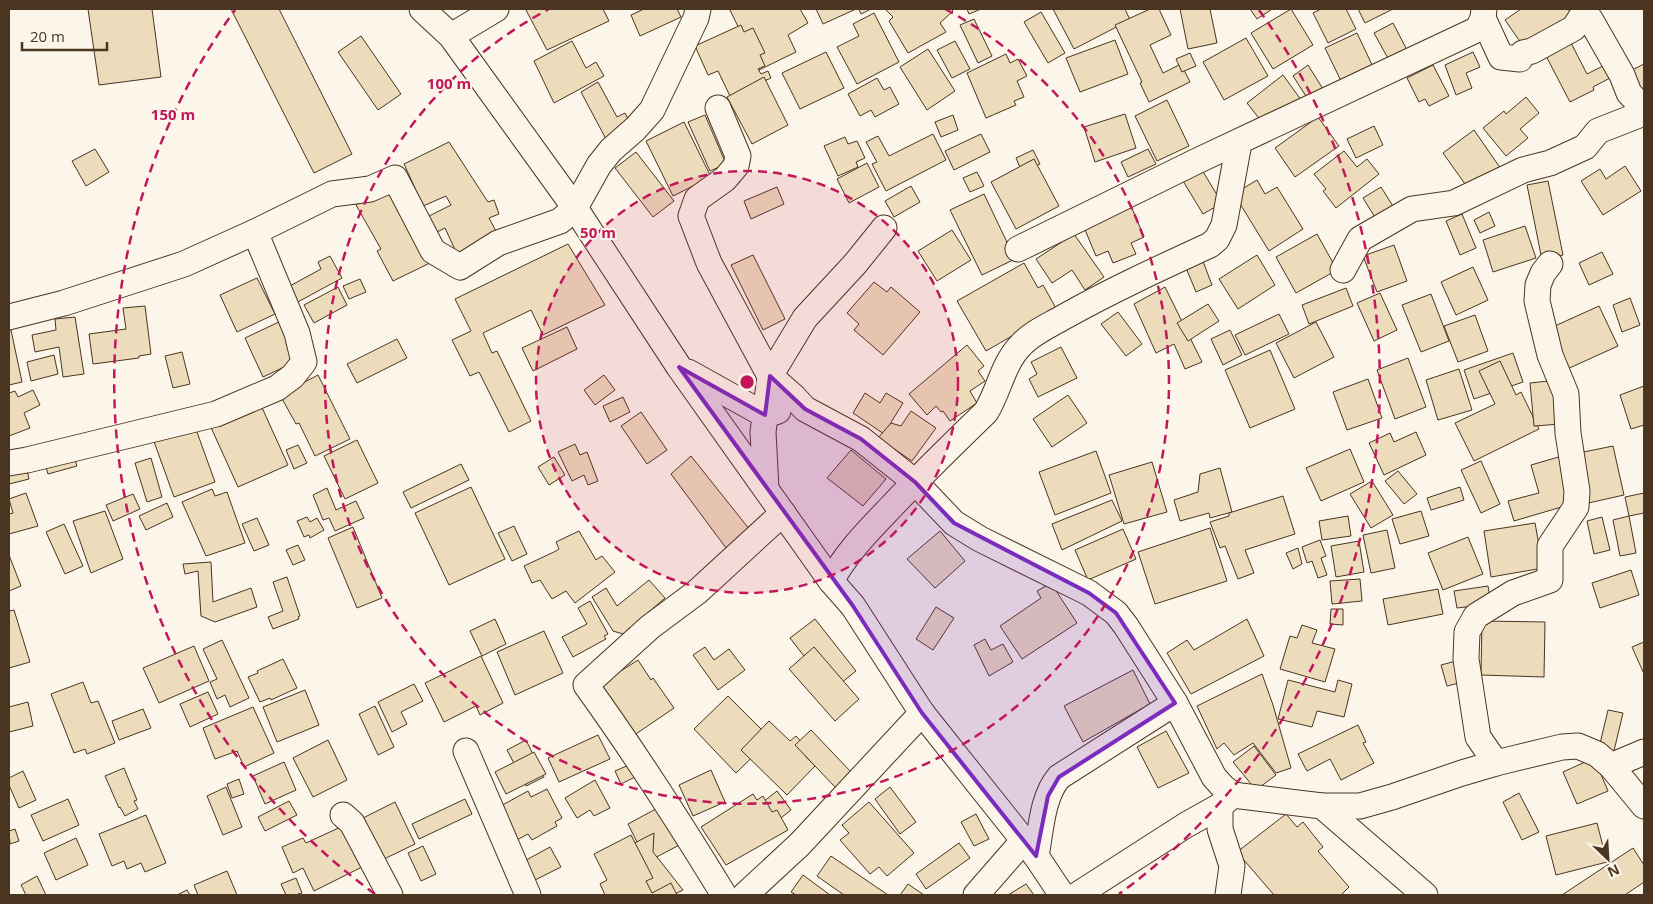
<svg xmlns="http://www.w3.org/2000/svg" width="1653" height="904" viewBox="0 0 1653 904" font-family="'Open Sans',sans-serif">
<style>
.building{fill:#ecdcbc;stroke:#4a3520}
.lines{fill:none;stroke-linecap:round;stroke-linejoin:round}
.minor-casing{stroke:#4a3520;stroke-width:27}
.minor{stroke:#fbf6e9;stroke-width:25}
.marked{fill:#7b2cbf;fill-opacity:0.2;stroke:#7b2cbf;stroke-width:4;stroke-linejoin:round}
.ring{fill:none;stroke:#c2185b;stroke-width:2.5;stroke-dasharray:9 6}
.centre{fill:#c2185b;stroke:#fbf6e9;stroke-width:2.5}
.ring-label{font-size:15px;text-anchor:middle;font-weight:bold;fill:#c2185b;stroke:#fbf6e9;stroke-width:4;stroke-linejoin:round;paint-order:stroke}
</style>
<rect width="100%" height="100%" fill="#fbf6e9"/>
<!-- building -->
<g class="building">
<path d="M88,9H152L161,77L99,85Z"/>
<path d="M231,9H279L352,154L314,173Z"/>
<path d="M528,9H603L609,21L547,50L526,10Z"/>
<path d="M644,9H677L681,17L640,36L631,15Z"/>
<path d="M733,9H800L808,23L788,35L796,52L759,70L730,10Z"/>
<path d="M816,9H856L823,24Z"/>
<path d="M859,9H871L861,14Z"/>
<path d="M888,9H951L953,11L940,23L946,32L908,53L889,21L893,17L886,10Z"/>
<path d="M967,9H981L969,14Z"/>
<path d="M1053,9H1125L1130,20L1074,49Z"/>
<path d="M1150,9H1159L1171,35L1150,45L1163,73L1181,64L1190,82L1149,102L1140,83L1142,82L1115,25Z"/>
<path d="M1180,9H1210L1217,43L1188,49Z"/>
<path d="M1250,9H1272L1257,19Z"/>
<path d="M1291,9L1313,45L1273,69L1251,33Z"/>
<path d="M1321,9H1346L1356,29L1328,43L1313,13Z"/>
<path d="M1358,9H1393L1365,23Z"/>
<path d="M1521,9H1568L1573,16L1526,50L1505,20Z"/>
<path d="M1041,12L1065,53L1048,63L1024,22Z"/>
<path d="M874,13L899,62L857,84L837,47L859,36L853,24Z"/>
<path d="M974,19L992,56L978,63L960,25Z"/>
<path d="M1393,23L1408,52L1390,62L1374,33Z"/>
<path d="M741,25L744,32L753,28L765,53L760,55L765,66L758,69L761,74L768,71L771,78L730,96L718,71L708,75L695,46Z"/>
<path d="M1357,33L1375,71L1343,85L1325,48Z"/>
<path d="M361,36L401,94L378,110L338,52Z"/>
<path d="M1246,38L1268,76L1224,100L1203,62Z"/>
<path d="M1115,40L1128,74L1080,92L1066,58Z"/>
<path d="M572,41L586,68L596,62L604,76L554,103L534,61Z"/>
<path d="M955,41L970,69L952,78L937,50Z"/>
<path d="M1570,41L1587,74L1603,66L1610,78L1593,87L1594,90L1570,102L1545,54Z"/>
<path d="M928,49L955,91L927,110L900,67Z"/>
<path d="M826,52L844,88L800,109L782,73Z"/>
<path d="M1473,52L1480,67L1466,73L1472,88L1456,95L1445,65Z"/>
<path d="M1190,53L1196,66L1182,72L1176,59Z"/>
<path d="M1006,54L1010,63L1018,59L1027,76L1017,81L1024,97L1014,101L1016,105L986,118L967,73Z"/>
<path d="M1644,64V99L1630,71Z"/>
<path d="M1308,65L1328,97L1313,107L1293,76Z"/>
<path d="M1433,65L1449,96L1429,106L1425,99L1419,102L1407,78Z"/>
<path d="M1283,75L1304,104L1269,131L1247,103Z"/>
<path d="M764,77L788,125L752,144L727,97Z"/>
<path d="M877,78L884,90L890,87L899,104L875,117L871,110L860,116L848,94Z"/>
<path d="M598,82L617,117L625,113L633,129L607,141L581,92Z"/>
<path d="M1526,97L1539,113L1520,129L1528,138L1506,156L1483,128L1504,111L1506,114Z"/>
<path d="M1167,100L1189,146L1157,161L1135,116Z"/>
<path d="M1125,114L1136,148L1095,162L1084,127Z"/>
<path d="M705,115L726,164L710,171L688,122Z"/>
<path d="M953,115L958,130L941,137L935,122Z"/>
<path d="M1318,117L1339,146L1295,177L1275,148Z"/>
<path d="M684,122L711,177L673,196L646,141Z"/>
<path d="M1374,126L1383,145L1356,158L1347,139Z"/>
<path d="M1474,130L1501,169L1470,191L1443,153Z"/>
<path d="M933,134L946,160L886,191L872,164L877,162L866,142L878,136L889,156Z"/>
<path d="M981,134L990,152L954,170L945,151Z"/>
<path d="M845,137L848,144L857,141L865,158L856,162L858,167L838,176L824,146Z"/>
<path d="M449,142L488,202L494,200L499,214L489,218L498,235L457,254L445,228L427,237L419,221L451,205L446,196L423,206L404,164Z"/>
<path d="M95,149L109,172L86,186L72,161Z"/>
<path d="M1148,149L1156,164L1128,177L1121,162Z"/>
<path d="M1033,150L1040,164L1022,172L1016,158Z"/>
<path d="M1344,151L1357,167L1367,159L1379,174L1336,208L1323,191L1326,189L1314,174Z"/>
<path d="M636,152L674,201L653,217L615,168Z"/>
<path d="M1034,159L1059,206L1016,229L991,182Z"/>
<path d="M867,163L879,187L849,203L837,179Z"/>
<path d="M1625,166L1641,191L1603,215L1581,181L1600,169L1606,179Z"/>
<path d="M1202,170L1222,203L1203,214L1183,181Z"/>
<path d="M977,172L984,186L970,192L963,178Z"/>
<path d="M1257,180L1265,194L1277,187L1303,229L1269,251L1234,194Z"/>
<path d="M1548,181L1563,255L1542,260L1527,185Z"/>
<path d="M393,185L434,261L393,281L377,251L381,249L356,205Z"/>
<path d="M911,186L920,202L894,217L885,201Z"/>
<path d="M777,187L784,204L751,219L744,201Z"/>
<path d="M1381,187L1396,211L1378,222L1363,198Z"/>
<path d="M984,194L1015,259L982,275L950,210Z"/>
<path d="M1131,206L1144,237L1131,243L1136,254L1113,263L1108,251L1096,256L1083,225Z"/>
<path d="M1489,212L1495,226L1480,233L1474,220Z"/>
<path d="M1462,214L1476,248L1460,255L1446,221Z"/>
<path d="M1525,226L1536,258L1493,272L1483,240Z"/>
<path d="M952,230L971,260L937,281L918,251Z"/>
<path d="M1074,234L1104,277L1085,290L1072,270L1052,283L1036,259Z"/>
<path d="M1317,234L1337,270L1296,293L1276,257Z"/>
<path d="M568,244L605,305L543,335L531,310L483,333L492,353L497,351L531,421L509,432L479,372L470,376L452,340L471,331L455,299Z"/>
<path d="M1394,245L1407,281L1377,292L1363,256Z"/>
<path d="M1602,252L1613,274L1589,285L1579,263Z"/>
<path d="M753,255L785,319L763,330L731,265Z"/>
<path d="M1257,255L1275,285L1238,309L1219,279Z"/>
<path d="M330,256L342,278L296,303L288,287L321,269L318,262Z"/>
<path d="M1201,256L1212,285L1196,292L1184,263Z"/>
<path d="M1024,263L1038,288L1043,285L1057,310L986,351L957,301Z"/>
<path d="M1473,267L1488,300L1456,315L1441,282Z"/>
<path d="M257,278L275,314L237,332L220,295Z"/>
<path d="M360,279L366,292L349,299L343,286Z"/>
<path d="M874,282L887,292L891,287L920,312L883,355L854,330L859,324L847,313Z"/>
<path d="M338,287L347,305L314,323L304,305Z"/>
<path d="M1165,287L1202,362L1185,369L1174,344L1156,353L1134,304Z"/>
<path d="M1346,288L1353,306L1309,324L1302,305Z"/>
<path d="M1380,293L1397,330L1374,341L1357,303Z"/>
<path d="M1431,294L1449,341L1421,352L1402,305Z"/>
<path d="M1630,298L1640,325L1622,332L1613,305Z"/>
<path d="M1208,304L1219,321L1188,341L1177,323Z"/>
<path d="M145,306L151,354L139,356V358L93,364L89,334L126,329L123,308Z"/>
<path d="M1599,306L1618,346L1565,370L1546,330Z"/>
<path d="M1118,312L1142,344L1126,356L1101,324Z"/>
<path d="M1279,314L1289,334L1245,355L1235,335Z"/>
<path d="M1475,315L1488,351L1458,362L1444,326Z"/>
<path d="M75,317L84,374L63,377L59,347L35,352L32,335L56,330L55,319Z"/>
<path d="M281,321L299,360L263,377L245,338Z"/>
<path d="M1316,322L1334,357L1294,378L1276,343Z"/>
<path d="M567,327L577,349L533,371L522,348Z"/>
<path d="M9,330H11L22,382L9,385Z"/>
<path d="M1230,330L1242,355L1223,365L1211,339Z"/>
<path d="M397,339L407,358L357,383L347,364Z"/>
<path d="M967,345L984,366L978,371L985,381L970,391L977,403L950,421L943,411L941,412L936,406L927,415L909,394Z"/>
<path d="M1061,347L1077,378L1038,397L1029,379L1037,374L1031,362Z"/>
<path d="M1270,350L1295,409L1250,428L1225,370Z"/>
<path d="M182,352L190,384L173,388L165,356Z"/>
<path d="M1513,353L1523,382L1474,399L1464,370Z"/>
<path d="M54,355L58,374L31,381L27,362Z"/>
<path d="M1408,358L1426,407L1395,419L1377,370Z"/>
<path d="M1500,361L1516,395L1521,392L1539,429L1474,461L1455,423L1495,404L1479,371Z"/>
<path d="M1459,369L1472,410L1438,420L1426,380Z"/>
<path d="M318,375L350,439L315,456L299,423L296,424L280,395Z"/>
<path d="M604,375L615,390L595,405L584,390Z"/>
<path d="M1368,379L1382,418L1347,430L1333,392Z"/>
<path d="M1558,380L1561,424L1534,426L1530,383Z"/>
<path d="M1644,386V425L1631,429L1620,395Z"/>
<path d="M33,390L40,405L24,413L30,428L9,436V393L15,391L18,397Z"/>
<path d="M865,393L880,403L886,393L903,403L884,434L853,413Z"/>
<path d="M1068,395L1087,423L1052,447L1033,419Z"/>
<path d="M623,397L630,412L610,422L603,406Z"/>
<path d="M259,401L288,465L238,487L209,423Z"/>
<path d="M911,411L936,428L912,461L878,438L891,423L901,426Z"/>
<path d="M641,412L667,450L647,464L621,426Z"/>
<path d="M193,421L215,482L174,497L152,436Z"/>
<path d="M1416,432L1426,455L1384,475L1369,443L1390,433L1394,442Z"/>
<path d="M357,440L378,483L345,499L324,456Z"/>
<path d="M575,444L580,455L587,452L598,481L588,485L584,475L572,481L558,452Z"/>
<path d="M298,445L307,463L294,469L286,450Z"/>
<path d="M1613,446L1624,495L1584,504L1574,454Z"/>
<path d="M1350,449L1364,482L1321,501L1306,468Z"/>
<path d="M851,450L886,479L863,506L827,478Z"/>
<path d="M1096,451L1111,493L1055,515L1039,472Z"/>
<path d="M73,453L77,466L48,474L44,461Z"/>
<path d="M691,456L750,530L726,548L671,474Z"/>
<path d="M1562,456L1575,503L1514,521L1508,501L1539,493L1531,465Z"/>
<path d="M554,457L565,475L549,485L538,467Z"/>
<path d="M151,458L162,497L147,502L135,463Z"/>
<path d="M25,461L29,479L9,484V465Z"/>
<path d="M1481,461L1500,504L1481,513L1461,470Z"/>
<path d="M1152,462L1167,512L1124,524L1109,475Z"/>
<path d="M461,464L469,480L411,508L403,492Z"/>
<path d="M1220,468L1232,512L1210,518L1209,513L1180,521L1174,500L1198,492L1200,474Z"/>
<path d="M1398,471L1417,494L1404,504L1385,481Z"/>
<path d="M1372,481L1393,515L1371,528L1350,494Z"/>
<path d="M471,487L505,559L449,585L415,513Z"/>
<path d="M1460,487L1464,500L1431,510L1427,498Z"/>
<path d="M327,488L336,510L356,501L364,518L335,531L329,518L323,520L313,495Z"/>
<path d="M212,489L215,496L227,492L245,543L206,556L182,502Z"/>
<path d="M26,493L38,526L9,534V514L13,513L9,499Z"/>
<path d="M1644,493V513L1629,516L1625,497Z"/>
<path d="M133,494L140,509L113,521L106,505Z"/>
<path d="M1283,496L1295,534L1245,550L1254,573L1238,579L1225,546L1220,548L1210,522L1229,516V513Z"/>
<path d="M1112,500L1122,521L1062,550L1052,524Z"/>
<path d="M167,503L173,517L146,530L139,516Z"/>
<path d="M105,511L123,559L91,573L73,521Z"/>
<path d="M1421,511L1429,536L1400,544L1392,519Z"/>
<path d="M1348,516L1351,536L1322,540L1319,521Z"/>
<path d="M1629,516L1636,553L1620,556L1613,520Z"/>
<path d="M307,517L310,522L317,518L324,530L310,538L309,535L304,537L297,521Z"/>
<path d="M1602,517L1610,550L1594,554L1587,521Z"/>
<path d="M257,518L269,545L254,551L242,524Z"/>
<path d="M1535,523L1543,568L1491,577L1484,531Z"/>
<path d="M64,524L83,566L65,574L46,532Z"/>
<path d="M514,526L527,554L512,561L498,533Z"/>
<path d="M353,527L382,598L357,608L328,538Z"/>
<path d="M1210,528L1227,581L1155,604L1138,552Z"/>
<path d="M1123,529L1136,559L1088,580L1075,550Z"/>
<path d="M1387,530L1395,568L1371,573L1363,535Z"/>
<path d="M579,531L596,560L602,556L615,572L575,603L566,591L552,599L540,580L532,583L524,566L556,551L559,549L556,542Z"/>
<path d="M940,531L965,561L935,588L907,559Z"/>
<path d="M1468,537L1483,574L1443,590L1428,553Z"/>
<path d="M1320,540L1326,556L1321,558L1327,575L1318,578L1312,561L1307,563L1302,547Z"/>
<path d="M1359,541L1364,572L1336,577L1331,546Z"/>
<path d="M298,545L305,560L293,565L286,550Z"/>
<path d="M1298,548L1302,564L1293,569L1286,553Z"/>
<path d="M9,555L21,586L9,591Z"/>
<path d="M211,562L213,602L251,588L257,607L215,622L201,616L198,571L185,574L183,564Z"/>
<path d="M1631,570L1639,595L1600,608L1592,583Z"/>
<path d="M287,577L300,616L298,617L299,619L273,629L268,617L283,611L273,582Z"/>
<path d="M1360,579L1362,601L1332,604L1330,581Z"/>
<path d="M649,580L665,598L623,634L613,631L592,597L606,588L617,606Z"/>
<path d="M1051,583L1077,623L1022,659L1000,626L1041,598L1037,591Z"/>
<path d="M1488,586L1491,604L1457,608L1454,591Z"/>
<path d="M1438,589L1443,614L1388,625L1383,599Z"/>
<path d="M590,601L608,634L604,636L606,639L573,657L562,637L587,624L578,608Z"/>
<path d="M936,607L954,618L933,650L916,639Z"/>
<path d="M1331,609H1343V625L1330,624Z"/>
<path d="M14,610L30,662L9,668V611Z"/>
<path d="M495,619L506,644L482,656L470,631Z"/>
<path d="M815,619L856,671L831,691L790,638Z"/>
<path d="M1247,619L1264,656L1191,694L1167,653L1187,640L1194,650Z"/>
<path d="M1482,621L1545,622L1544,677L1481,675Z"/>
<path d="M1302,625L1317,630L1312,643L1335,649L1325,682L1280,669L1290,636L1297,638Z"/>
<path d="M544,631L563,673L515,695L497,652Z"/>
<path d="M985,639L991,650L1003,644L1013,662L989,676L974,645Z"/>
<path d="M222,640L249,698L230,707L225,695L217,699L210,682L217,679L203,649Z"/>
<path d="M1644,642V674L1632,647Z"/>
<path d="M194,646L209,681L159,703L143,668Z"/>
<path d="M705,647L714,660L729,649L745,670L718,690L693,655Z"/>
<path d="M814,647L859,699L835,721L789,669Z"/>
<path d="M481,656L503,703L480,715L476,706L444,722L425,683Z"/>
<path d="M283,659L297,688L271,700L270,698L260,702L248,677L258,673L257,671Z"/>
<path d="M638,660L651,680L653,678L674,708L630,738L600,684Z"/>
<path d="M1456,661L1463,682L1447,686L1441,665Z"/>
<path d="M1133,670L1150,704L1083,742L1064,706Z"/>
<path d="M1262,674L1273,705L1291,768L1276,773L1253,743L1234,755L1224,743L1217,749L1197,706Z"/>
<path d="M1288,680L1335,692L1338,680L1352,684L1344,717L1317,711L1312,727L1278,719Z"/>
<path d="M83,682L91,703L98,701L115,743L87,754L85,749L74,753L51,694Z"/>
<path d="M414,684L423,701L401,712L407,724L392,732L378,702Z"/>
<path d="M305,690L319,725L277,742L263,707Z"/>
<path d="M208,692L218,714L190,727L180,704Z"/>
<path d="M728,696L771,739L736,773L694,729Z"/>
<path d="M28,702L33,726L9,732V707Z"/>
<path d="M375,706L394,747L378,755L359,714Z"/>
<path d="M253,707L274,753L244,767L237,751L215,759L203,728Z"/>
<path d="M143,709L151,728L119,740L112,721Z"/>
<path d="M1608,710L1623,713L1613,755L1598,752Z"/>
<path d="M769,721L790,741L796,736L810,751L805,756L815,766L787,795L741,750Z"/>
<path d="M1358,725L1366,742L1363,743L1374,763L1341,780L1330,759L1307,771L1298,754Z"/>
<path d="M811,730L852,773L836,788L795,745Z"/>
<path d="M1166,731L1189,773L1158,788L1137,747Z"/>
<path d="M598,735L610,759L559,782L548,758Z"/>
<path d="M328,740L347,780L313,797L293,758Z"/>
<path d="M526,740L544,777L526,786L507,750Z"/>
<path d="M1254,746L1276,775L1256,790L1233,762Z"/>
<path d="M534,752L546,774L506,794L495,772Z"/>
<path d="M1594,758L1608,791L1577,804L1563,772Z"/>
<path d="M284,762L296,790L265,804L253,776Z"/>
<path d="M629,765L635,777L621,784L615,771Z"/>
<path d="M124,768L137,800L134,801L138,809L125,816L120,807L119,808L105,776Z"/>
<path d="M711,770L725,802L693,816L679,785Z"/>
<path d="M23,771L36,800L19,808L9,785V778Z"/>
<path d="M239,779L244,794L232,798L227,784Z"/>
<path d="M595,780L610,808L594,816L590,810L577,818L565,798Z"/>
<path d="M226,787L242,827L223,835L207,796Z"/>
<path d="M890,787L916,822L900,834L875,799Z"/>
<path d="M547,789L562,818L555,822L557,826L532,840L528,834L515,841L497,808L528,791L531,797Z"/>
<path d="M777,791L791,810L740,850L726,831Z"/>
<path d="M1519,793L1539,832L1522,840L1503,802Z"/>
<path d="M753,794L757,800L763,796L772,812L777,810L788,830L726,865L701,827Z"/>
<path d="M68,799L79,825L43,841L31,815Z"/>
<path d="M465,799L472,814L419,839L412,824Z"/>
<path d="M289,801L297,815L265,831L258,817Z"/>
<path d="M395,802L415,844L378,862L357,821Z"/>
<path d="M869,802L914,853L887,876L879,867L870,874L840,840L849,833L842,825Z"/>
<path d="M665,804L685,842L647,862L628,824Z"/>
<path d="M976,814L989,839L974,846L961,822Z"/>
<path d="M1286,814L1297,827L1303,822L1323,847L1318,851L1349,887L1341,895H1274L1237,852Z"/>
<path d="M146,815L166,863L145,872L141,863L127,869L124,861L112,866L99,834Z"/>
<path d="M1597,823L1607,862L1556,875L1546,836Z"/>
<path d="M345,825L364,866L314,891L303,868L293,873L282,847L303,838L306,843Z"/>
<path d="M15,829L19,841L10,844L9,831Z"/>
<path d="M654,833L653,852L683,890L673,895H647L643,887L631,893L615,863L627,856L623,849Z"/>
<path d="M631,835L653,878L646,881L652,893L671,883L677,895H605L600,884L607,880L594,854Z"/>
<path d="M76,838L88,865L56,880L44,853Z"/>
<path d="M959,843L970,858L926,889L916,874Z"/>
<path d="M423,846L436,874L421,881L408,853Z"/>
<path d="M550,847L561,867L529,883L519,864Z"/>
<path d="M1633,848L1644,865V882L1625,895H1562Z"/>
<path d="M831,856L888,895H844L817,876Z"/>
<path d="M227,871L237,895H198L194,885Z"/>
<path d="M803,875L830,895H796L791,892Z"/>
<path d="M37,876L46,895H26L21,885Z"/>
<path d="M296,878L302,893L295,895H286L281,884Z"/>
<path d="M908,884L924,895H900Z"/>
<path d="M1026,884L1034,895H1008Z"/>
<path d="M187,890L190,895H177Z"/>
</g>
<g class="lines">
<defs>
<g id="minor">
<path d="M422,9L451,36L575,208L679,367L831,581L853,606L922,713L1036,856L1062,895"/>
<path d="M1483,18L1501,57L1520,59L1523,53L1532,51L1574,28L1583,14L1590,19L1622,75L1629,93L1644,109"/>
<path d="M451,36L496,9"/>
<path d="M718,108L738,156L736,166L725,179L697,199L691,216L709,263L770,376L794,397L805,409L861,439L915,482L954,523L980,539L1089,593L1116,613L1126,626L1175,703L1214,777L1223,787L1233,795L1322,806H1360L1392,797L1462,773L1496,763L1562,747L1578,746L1597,754L1611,766L1644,806"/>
<path d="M1018,249L1197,161L1478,29L1483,18L1484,9"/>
<path d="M1343,270L1360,239L1412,209L1454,203L1523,170L1550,163L1585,147L1598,131L1644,113"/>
<path d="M9,317L64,303L184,264L255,232L332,194L370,189L395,178L433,251L460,267L498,243L560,221L575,208L599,165L611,150L635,129L652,110L696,18L698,9"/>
<path d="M688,372L765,415L778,411"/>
<path d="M9,463L27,460L216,414L277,388L293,376L304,362L297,333L255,232"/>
<path d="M766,489L763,432L770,376L805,318L855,264L884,228"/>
<path d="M831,581C847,552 869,530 891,507C922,474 954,443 986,412C999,391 1003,363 1021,345C1032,333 1048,326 1062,318C1110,291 1160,268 1210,245L1217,239L1224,225L1239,143"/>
<path d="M466,751L528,895"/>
<path d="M1496,763L1478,737L1466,659L1467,632L1476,616L1513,593L1550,580V546L1576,507L1577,491L1568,433L1566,394L1550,355L1537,301L1538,285L1543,273L1550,264"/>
<path d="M1611,766L1644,752"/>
<path d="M1220,806V829L1232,866L1228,895"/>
<path d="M1322,806L1425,895"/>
<path d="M343,815L352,823L390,895"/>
<path d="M1036,856C1041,830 1042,797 1059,777L1175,703"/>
<path d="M724,895C680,823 635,753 586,685L650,627L697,592L783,513"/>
<path d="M745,895L800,844L922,713"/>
<path d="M976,895L1024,840"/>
<path d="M1077,895L1186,825L1220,806L1233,795"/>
</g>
</defs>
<!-- minor casing -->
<use href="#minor" class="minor-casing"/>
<!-- minor -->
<use href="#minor" class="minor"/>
</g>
<!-- marked area -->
<path class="marked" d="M679,367L765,415L770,376L805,409L861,439L915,482L954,523L1089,593L1116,613L1175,703L1059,777L1048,796L1036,856L922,713L853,606Z"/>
<!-- distance rings -->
<circle cx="747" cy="382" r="211" fill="#c2185b" fill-opacity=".12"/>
<g class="ring">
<circle cx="747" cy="382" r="211"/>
<path d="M945 9A422 422 0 1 1 549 9"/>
<path d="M375 894A633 633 0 0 1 235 10M1259 10A633 633 0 0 1 1119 894"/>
</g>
<circle cx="747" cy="382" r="8" class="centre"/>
<g class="ring-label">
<text x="449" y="89">100 m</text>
<text x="173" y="120">150 m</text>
<text x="598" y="238">50 m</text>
</g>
<!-- border -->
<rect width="1653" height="904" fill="none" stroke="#4a3520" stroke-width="20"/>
<!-- north arrow -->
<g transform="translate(1608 859) rotate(155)" stroke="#fbf6e9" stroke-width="4" paint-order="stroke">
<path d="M0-4L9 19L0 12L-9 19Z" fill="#4a3520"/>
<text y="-8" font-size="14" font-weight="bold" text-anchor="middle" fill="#4a3520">N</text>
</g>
<!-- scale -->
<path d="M22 42v8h85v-8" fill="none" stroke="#4a3520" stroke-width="2.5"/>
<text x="30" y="42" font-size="15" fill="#4a3520" stroke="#fbf6e9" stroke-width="4" paint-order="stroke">20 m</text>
</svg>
